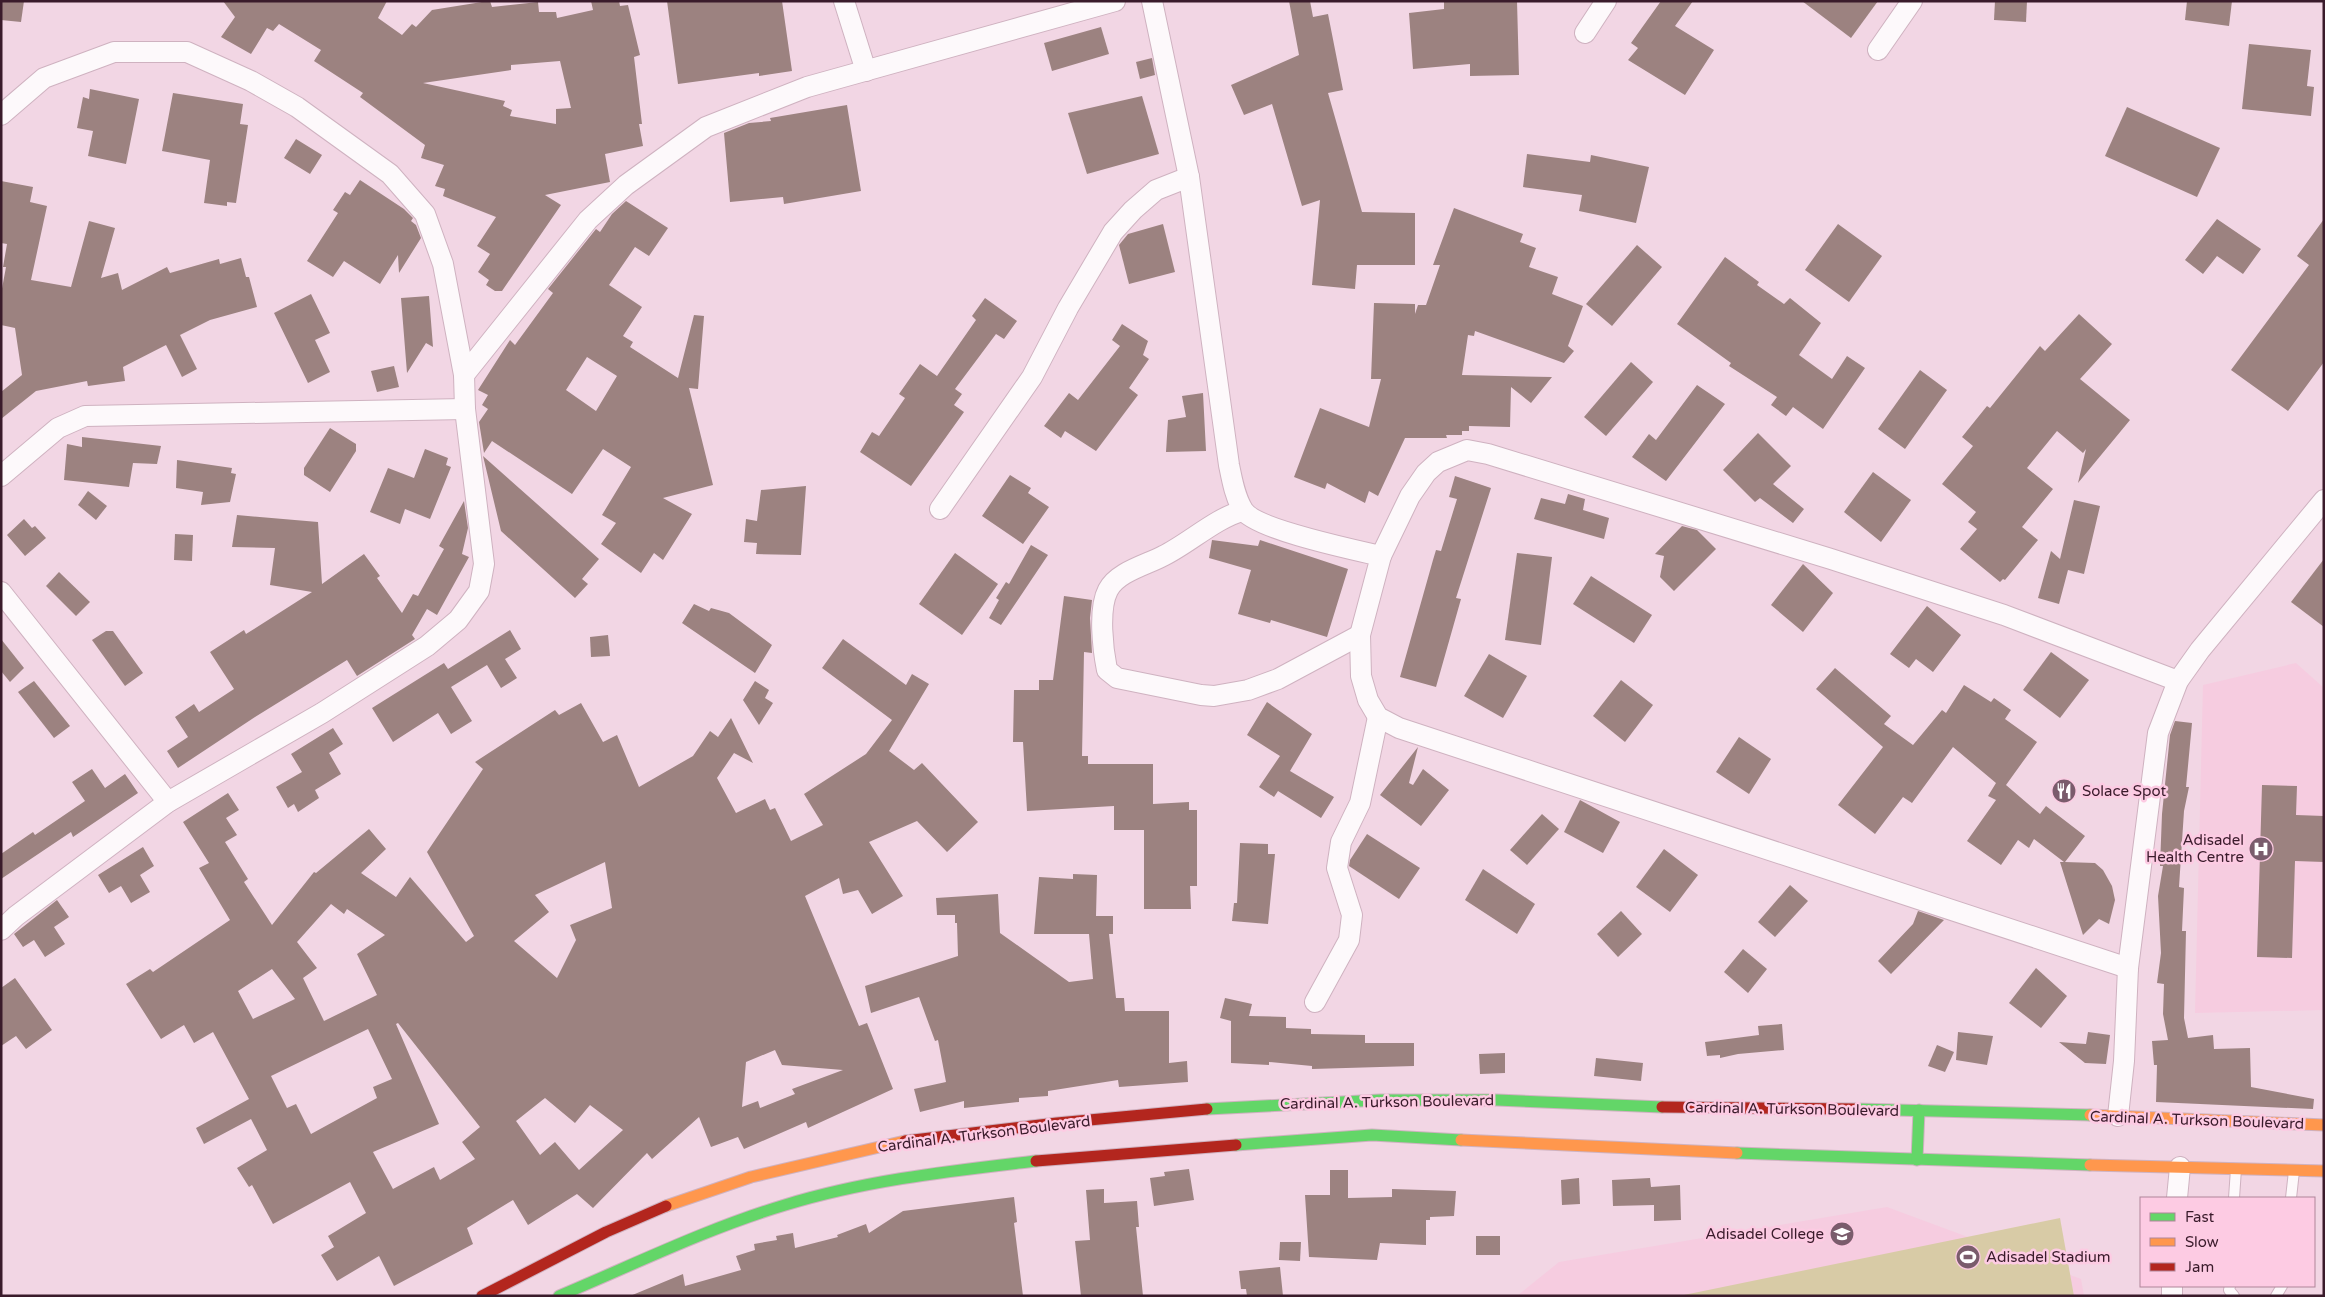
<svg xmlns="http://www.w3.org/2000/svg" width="2325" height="1297" viewBox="0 0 2325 1297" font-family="'Varela Round',sans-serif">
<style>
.built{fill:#f6cce0}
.green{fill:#d8cba6}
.building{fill:#9c8280;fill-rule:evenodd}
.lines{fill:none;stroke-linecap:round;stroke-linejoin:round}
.lane-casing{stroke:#cfb2c0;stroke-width:12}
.street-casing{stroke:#cfb2c0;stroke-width:22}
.fast-casing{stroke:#cfb2c0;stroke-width:13}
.slow-casing{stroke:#cfb2c0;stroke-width:13}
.jam-casing{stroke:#cfb2c0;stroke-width:13}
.lane{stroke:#fdf9fb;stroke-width:10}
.street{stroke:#fdf9fb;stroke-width:20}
.fast{stroke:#63d668;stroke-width:11}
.slow{stroke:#ff974d;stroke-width:11}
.jam{stroke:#b3261e;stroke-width:11}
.labels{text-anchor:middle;stroke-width:5;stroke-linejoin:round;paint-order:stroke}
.poi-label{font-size:15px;fill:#3a1b2b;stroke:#fdcbe3;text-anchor:start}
.street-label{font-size:15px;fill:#3a1b2b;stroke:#fdcbe3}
</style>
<rect width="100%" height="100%" fill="#f2d6e4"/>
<!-- built -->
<g class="built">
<path d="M2296,663L2324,688V1010L2195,1013L2203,685Z"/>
<path d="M1887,1207L2081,1279L2084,1296H1517L1559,1262Z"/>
</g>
<!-- green -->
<path class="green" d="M2060,1218L2074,1296H1679Z"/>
<!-- building -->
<g class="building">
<path d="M1,1H24L21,22L1,20Z"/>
<path d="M223,1H387L378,18L402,35L412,24L416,27L432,10L488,1H490L492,7L538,2L539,12H556L557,18L593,10L591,1H619L620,6L628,5L640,55L634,57L642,124H639L643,146L605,154L610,182L545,195L561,205L502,291H495L486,285L489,280L478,272L490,254L477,246L496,217L443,196L445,189L435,186L444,165L421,158L425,145L360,97L363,93L314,61L321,50L279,24L273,31L267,28L251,54L221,37L235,17ZM560,61L571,108L556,109V124L510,116L512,110L503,106L505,101L423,83L511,70V65Z"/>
<path d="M667,1H782L792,71L759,76V73L678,84Z"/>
<path d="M1289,1H1310L1313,17L1328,14L1343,90L1328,93L1362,212L1415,213V265H1357L1355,289L1312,285L1320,200L1302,206L1272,104L1244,115L1231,85L1299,55Z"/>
<path d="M1444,1H1517L1519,75L1470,76V64L1413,69L1409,13L1444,9Z"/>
<path d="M1661,1H1693L1675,26L1714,50L1685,95L1628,60L1638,48L1631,43Z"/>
<path d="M1802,1H1878L1851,38Z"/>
<path d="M1995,1H2027L2026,22L1994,20Z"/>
<path d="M2187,1H2232L2229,26L2185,20Z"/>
<path d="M1101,27L1109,54L1052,71L1044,43Z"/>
<path d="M2249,44L2311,50L2307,86L2314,87L2311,116L2242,109Z"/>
<path d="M1152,58L1155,75L1140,79L1136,62Z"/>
<path d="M90,89L139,99L126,164L88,156L93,131L77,128L83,97L89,99Z"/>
<path d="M173,93L243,104L240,124L248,125L236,203L227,202V206L204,203L210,160L162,151Z"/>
<path d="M1142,96L1159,154L1087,174L1068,113Z"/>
<path d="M847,105L861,191L784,204L783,197L730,202L724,133L749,123L771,121L770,118Z"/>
<path d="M2127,107L2220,148L2197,197L2105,156Z"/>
<path d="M296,139L322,155L310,174L284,158Z"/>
<path d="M1527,154L1590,162L1591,155L1649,167L1636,223L1579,211L1582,195L1523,187Z"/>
<path d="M360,180L404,209L413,218L411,221L416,225L421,238L399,273L398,255L380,284L344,261L333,277L307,261L338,213L333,210L345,192L350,195Z"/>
<path d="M1,181L33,187L30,202L47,206L31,280L71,287L89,221L115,228L101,278L118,273L122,290L167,267L170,273L219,259L220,264L241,258L246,277H249L257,307L210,320L180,335L197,369L182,377L166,345L123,367L125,381L88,386L87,381L36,391L1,419V392L22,375L15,328L1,325V294L6,267H3L7,244L1,243Z"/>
<path d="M626,201L668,228L649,256L635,247L609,285L642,307L623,336L633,342L630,347L678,378L694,315L704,316L698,389L689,388L713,485L663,498L692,514L663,560L654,553L641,573L601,544L616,523L602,515L631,467L603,449L572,494L492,441L484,453L479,422L488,409L482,405L488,395L478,390L510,340L515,345L553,293L548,289L596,229L600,232L612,214ZM587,357L617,376L596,411L566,390Z"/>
<path d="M1454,208L1523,234L1520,242L1536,248L1529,267L1558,277L1552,294L1583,306L1568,346L1574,351L1564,363L1475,331L1474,336L1468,335L1462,375L1552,377L1531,403L1511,387L1510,427L1469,426V431H1462V435H1446L1447,438H1405L1378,496L1369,491L1365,503L1327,483L1325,489L1294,477L1320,408L1369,427L1381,379H1371L1374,303L1415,304V314L1418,305H1426L1440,265H1433Z"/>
<path d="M2217,219L2261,249L2243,274L2217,256L2203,274L2185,260Z"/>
<path d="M2324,219V362L2288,411L2231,370L2309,265L2297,256Z"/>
<path d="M1163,224L1175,272L1129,284L1119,245L1128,234Z"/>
<path d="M1838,224L1882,256L1849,302L1805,270Z"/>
<path d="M1637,245L1662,267L1612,326L1586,304Z"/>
<path d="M1725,257L1759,282L1757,285L1784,304L1790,298L1821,323L1799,355L1832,379L1847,356L1865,368L1823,429L1793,407L1786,416L1771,405L1777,397L1729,366L1731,363L1677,324Z"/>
<path d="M311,294L330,333L315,340L330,372L308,383L274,313Z"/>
<path d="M429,296L433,347L426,343L407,373L401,298Z"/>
<path d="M985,298L1017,321L1004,339L996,334L955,389L962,394L954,405L964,412L911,486L860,452L872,432L879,436L905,398L899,394L920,364L937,376L976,320L972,316Z"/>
<path d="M2079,314L2112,344L2080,379L2130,420L2078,483L2086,449L2083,453L2057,431L2027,468L2053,489L2022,527L2038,540L2005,580L2003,579L2000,582L1960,549L1977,529L1968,522L1976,512L1942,484L1973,446L1962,437L1987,406L1990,408L2040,346L2045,351Z"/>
<path d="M1122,324L1148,341L1143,355L1149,359L1129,388L1138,395L1096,451L1065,431L1061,438L1044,426L1069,393L1078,400L1120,346L1112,340Z"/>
<path d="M1631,362L1653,382L1606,436L1584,417Z"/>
<path d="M394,366L399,387L377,392L371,371Z"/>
<path d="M1920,370L1947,390L1905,449L1878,429Z"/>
<path d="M1697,385L1725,404L1666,481L1632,457L1649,434L1656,440Z"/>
<path d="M1203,393L1206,451L1166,452L1168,420L1186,417L1182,396Z"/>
<path d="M330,428L356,444V451L330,492L304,475V468Z"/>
<path d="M1758,433L1791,466L1773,484L1804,509L1793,523L1760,498L1755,502L1723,470Z"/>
<path d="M82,437L161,446L157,464L133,463L129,487L64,480L67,444L82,447Z"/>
<path d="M425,449L448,458L446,465L451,467L430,519L405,509L400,524L370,512L388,468L414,478Z"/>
<path d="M483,456L599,559L582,579L588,584L575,598L501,531Z"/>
<path d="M177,460L232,468L231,473L236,474L230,502L201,505L203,492L176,488Z"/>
<path d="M1873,472L1911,500L1881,542L1844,512Z"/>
<path d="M1010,475L1031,488L1028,493L1049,507L1023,544L982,516Z"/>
<path d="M1455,476L1491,488L1456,598L1461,599L1436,687L1400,677L1433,560L1436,550L1441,551L1457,499L1449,497Z"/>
<path d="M806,486L801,555L756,554L757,543L744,542L746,519L757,521L761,490Z"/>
<path d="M88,491L107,506L96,520L78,505Z"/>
<path d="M1568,494L1585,499L1583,510L1609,518L1604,539L1534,519L1541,498L1565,504Z"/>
<path d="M2074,500L2100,506L2084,574L2068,570L2059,604L2038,598L2051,551L2060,559Z"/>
<path d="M464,501L468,528L462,554L469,557L437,615L427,609L412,635L415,639L357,676L347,660L255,717L178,768L167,751L188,737L175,717L194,704L199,712L234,689L210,652L244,630L246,634L312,592L270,585L275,548L232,547L237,515L318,522L322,584L364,554L380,576L377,578L402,613L413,594L418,596L444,549L439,546Z"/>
<path d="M24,519L32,528L35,526L46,538L25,556L7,535Z"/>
<path d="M1682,526L1697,530L1716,549L1674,591L1660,577L1664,556L1655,554Z"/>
<path d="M175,534L193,535L192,561L174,560Z"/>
<path d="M1212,540L1258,546L1260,540L1348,569L1327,637L1271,620L1270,623L1238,614L1251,570L1209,558Z"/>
<path d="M1031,545L1048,555L1001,625L989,618L999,600L996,598L1006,582L1009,584Z"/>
<path d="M955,553L998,584L962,635L919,604Z"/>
<path d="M1517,553L1552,557L1541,645L1505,640Z"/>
<path d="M2324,559V627L2291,602Z"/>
<path d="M1803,564L1833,593L1803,632L1771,605Z"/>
<path d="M59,572L90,602L76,616L46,586Z"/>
<path d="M1591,576L1652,615L1634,643L1573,604Z"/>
<path d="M1064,596L1092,600L1090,618L1092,653L1084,652L1082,756H1088V764H1153V804L1189,802V810H1197V886H1190L1191,909H1144V830H1114V806L1027,811L1023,742H1013L1014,690H1039V680H1053Z"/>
<path d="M694,604L709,611L711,608L729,613L772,645L755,673L682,623Z"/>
<path d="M1927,606L1961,635L1933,672L1916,659L1909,668L1890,654Z"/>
<path d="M510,630L521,649L505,659L517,678L501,688L487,665L451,687L472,721L451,734L438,713L393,742L372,708L444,663L448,669Z"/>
<path d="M106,631H113L143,673L125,686L92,640Z"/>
<path d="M608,635L610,656L591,657L590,637Z"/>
<path d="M1,639L24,668L10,682L1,671Z"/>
<path d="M843,639L906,685L912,674L929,684L889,751L914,770L922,763L978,822L947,852L917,821L869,842L903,896L872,914L858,890L843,894L839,878L805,896L859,1026L867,1023L893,1089L808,1128L806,1122L744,1149L738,1137L711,1147L699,1117L652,1159L647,1153L593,1208L577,1194L528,1225L513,1200L467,1228L473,1244L394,1286L379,1256L337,1281L321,1255L334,1247L328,1236L366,1213L350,1182L273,1224L252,1185L249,1187L237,1168L267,1150L251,1119L204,1144L196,1128L249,1099L213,1032L194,1043L184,1025L161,1039L126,984L150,969L153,972L230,920L199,868L209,863L183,822L228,793L239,810L226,818L237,835L225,842L248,879L244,882L272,925L314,872L316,873L369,829L386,849L361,873L396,897L410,877L466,942L474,936L427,852L483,769L475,762L555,710L559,715L581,703L603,742L617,735L639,787L693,756L710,731L718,737L731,718L753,763L734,753L717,778L736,813L765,799L770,810L775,808L791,841L823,825L804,794L866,754L892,720L822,668ZM605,862L612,908L570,925L576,940L557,978L514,941L549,912L535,895ZM331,904L344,914L347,909L385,935L357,954L377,995L324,1021L303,978L317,968L297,942ZM272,969L295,999L253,1019L238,991ZM398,1023L480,1127L462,1142L475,1159L440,1180L434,1167L393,1189L373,1152L439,1124L396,1024ZM368,1029L392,1079L373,1087L377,1098L311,1134L296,1104L287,1108L271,1076ZM775,1050L782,1065L843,1070L792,1089L795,1094L760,1108L758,1101L742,1107L746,1062ZM545,1098L575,1123L590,1105L623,1130L579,1170L555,1142L540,1155L516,1121Z"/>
<path d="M2051,652L2089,680L2060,718L2023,690Z"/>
<path d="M1489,654L1527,676L1503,718L1464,696Z"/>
<path d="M1835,668L1891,716L1884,724L1913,745L1942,710L1946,713L1964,685L1991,702L1994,698L2011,710L2005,719L2037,742L2006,785L2040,814L2046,806L2085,836L2065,862L2095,863L2103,870L2112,886L2115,900L2109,924L2099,919L2083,935L2060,862H2064L2034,839L2029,848L2018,840L2001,865L1967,841L1996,800L1988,796L1996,783L1953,747L1912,803L1903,797L1875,834L1838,805L1883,747L1816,689Z"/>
<path d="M1621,680L1653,705L1625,742L1593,716Z"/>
<path d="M34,681L70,726L54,738L18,692Z"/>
<path d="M755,681L769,690L765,698L773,703L759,725L743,700Z"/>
<path d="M1267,702L1312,734L1290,771L1334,797L1321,818L1278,791L1274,797L1259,787L1280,756L1247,735Z"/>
<path d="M2175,721L2192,723L2186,787H2189L2184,811L2179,887L2184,888L2182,931H2186L2184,1018L2188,1038L2213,1035L2214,1049L2250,1048L2251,1087L2314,1099L2313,1109L2156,1102L2157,1065H2154L2152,1041L2168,1040L2163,1014L2164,984L2157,983L2161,953L2158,896L2163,866H2160L2162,814L2170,735Z"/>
<path d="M333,728L343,744L329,753L341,774L315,790L319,798L298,812L294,804L288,808L276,787L302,772L291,754Z"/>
<path d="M1739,737L1771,759L1749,794L1716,772Z"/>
<path d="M1418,747L1409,783L1413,785L1423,769L1449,790L1421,826L1380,795Z"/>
<path d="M92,769L105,788L125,774L138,793L73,837L71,832L1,879V854L33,832L35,835L85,801L72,782Z"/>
<path d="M2262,785L2297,786L2296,815L2324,816V862L2295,861L2292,958L2257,957Z"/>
<path d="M1580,800L1620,822L1603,853L1564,832Z"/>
<path d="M1542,814L1559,829L1527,865L1510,850Z"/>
<path d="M1367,834L1420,868L1399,899L1349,866L1350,860Z"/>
<path d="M1240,843L1268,844V854H1275L1268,924L1232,921L1234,903H1237Z"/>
<path d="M143,847L154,866L140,875L150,892L131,903L121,886L109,893L98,875Z"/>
<path d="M1664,849L1698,875L1670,912L1636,887Z"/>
<path d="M1483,869L1535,904L1517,934L1465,900Z"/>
<path d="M1073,874L1097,875L1096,916H1113V934H1109L1116,998H1124L1125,1011H1169V1063L1187,1061L1188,1082L1119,1087L1118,1080L1048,1091V1096L1019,1098V1102L964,1108V1101L920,1112L914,1089L946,1082L938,1040L935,1041L919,997L871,1013L865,986L958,956L957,923H955V915H937L936,898L998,894L1000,933L1069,982L1093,979L1089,934H1034L1039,877L1073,879Z"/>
<path d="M1790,885L1808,901L1775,937L1758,922Z"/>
<path d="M57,900L69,917L54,927L65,944L45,957L34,940L23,947L14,934Z"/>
<path d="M1621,911L1642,934L1618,957L1597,934Z"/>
<path d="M1918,911L1944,920L1891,974L1878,961L1913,924Z"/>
<path d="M1743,949L1767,969L1748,993L1724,972Z"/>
<path d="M2036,968L2067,996L2041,1028L2009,1003Z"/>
<path d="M15,978L52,1030L26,1049L16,1036L1,1046V988Z"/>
<path d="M1225,998L1252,1004L1249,1016L1286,1017V1028L1311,1029V1034L1365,1035V1043H1414V1066L1312,1069V1066L1269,1062V1065L1231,1063V1021L1220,1018Z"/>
<path d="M1782,1024L1784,1050L1738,1054L1720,1058V1055L1707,1056L1705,1042L1759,1035L1758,1026Z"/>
<path d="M1958,1032L1993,1036L1987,1065L1956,1060Z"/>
<path d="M2088,1032L2110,1035L2106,1064L2085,1063L2059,1042L2086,1044Z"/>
<path d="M1937,1045L1954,1052L1945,1072L1928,1066Z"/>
<path d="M1505,1053V1073L1480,1074L1479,1054Z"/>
<path d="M1596,1058L1643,1063L1641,1081L1594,1076Z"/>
<path d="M1189,1169L1194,1200L1154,1206L1150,1178L1165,1176L1164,1172Z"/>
<path d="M1330,1170H1348V1198L1392,1197V1189L1456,1191L1454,1216L1430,1217V1220H1426V1245L1380,1243L1377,1260L1309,1257L1305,1195H1330Z"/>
<path d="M1579,1178L1580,1204L1562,1205L1561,1180Z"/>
<path d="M1650,1178L1651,1187L1680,1185L1681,1220L1654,1221V1205L1613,1206L1612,1180Z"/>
<path d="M1104,1189V1203L1137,1201L1139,1227H1136L1143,1296H1081L1075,1241L1090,1240L1086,1190Z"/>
<path d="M1014,1197L1017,1222L1014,1223L1023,1296H630L683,1274L685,1286L741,1270L736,1256L755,1250L754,1244L777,1240L776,1236L793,1233L795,1248L838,1237L837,1235L866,1224L869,1233L903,1211Z"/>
<rect x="1476" y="1236" width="24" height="19"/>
<path d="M1280,1242H1301L1300,1261L1279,1260Z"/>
<path d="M1280,1267L1283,1296H1247L1246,1289H1241L1239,1271Z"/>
</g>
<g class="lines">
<defs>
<g id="lane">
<path d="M2234,1198L2236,1169"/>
<path d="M2291,1198L2294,1171"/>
<path d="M2230,1286L2229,1290L2234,1296"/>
<path d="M2276,1296L2282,1286"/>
</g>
<g id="street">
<path d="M844,1L866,71"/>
<path d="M1152,1L1189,177L1229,465C1232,480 1235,497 1243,510C1255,529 1355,550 1381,556L1360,635L1361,676L1368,700L1378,717L1399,728L2128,968"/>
<path d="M1585,33L1606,1"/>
<path d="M1878,50L1912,1"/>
<path d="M1,115L44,78L114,52H187L251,81L297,107L390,174L425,214L443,264L464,375L465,409L484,564L479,591L458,620L427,646L322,713L168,802L16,916L1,930"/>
<path d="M464,375L588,220L626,185L706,127L807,87L1115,1"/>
<path d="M1,476L58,428L85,416L465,409"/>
<path d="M940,509L1032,377L1068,308L1113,232L1133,210L1156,190L1189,177"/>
<path d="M1243,511C1217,517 1188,544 1163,556C1146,565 1117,572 1108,590C1098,609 1103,650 1107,670L1117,678L1201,695L1214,696L1248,690L1278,679L1360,635"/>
<path d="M1381,556L1410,496L1426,473L1438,462L1467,450L1488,454L1831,559L2004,615L2178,681"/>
<path d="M1,592L168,802"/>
<path d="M1315,1002L1349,940L1352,915L1337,868L1341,842L1360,803L1378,717"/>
<path d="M2118,1116L2124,1061L2128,968L2158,733L2178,681L2200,650L2324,500"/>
<path d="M2177,1198L2180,1167"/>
<path d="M2172,1296V1286"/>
</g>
<g id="fast">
<path d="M1207,1109L1380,1100H1497L1662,1107"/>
<path d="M1856,1109L2090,1115"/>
<path d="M1236,1145L1372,1135L1461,1140"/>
<path d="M1737,1153L2090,1165"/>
<path d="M1917,1160L1919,1110"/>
<path d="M559,1296C633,1265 708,1228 785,1205C866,1180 951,1171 1036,1161"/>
</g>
<g id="slow">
<path d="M2090,1115L2324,1125"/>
<path d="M1461,1140L1737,1153"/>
<path d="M2090,1165L2324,1171"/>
<path d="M666,1206L751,1177L905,1141"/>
</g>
<g id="jam">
<path d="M1662,1107L1856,1109"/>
<path d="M905,1141L1057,1123L1207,1109"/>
<path d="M1036,1161L1236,1145"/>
<path d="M482,1296L606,1232L666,1206"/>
</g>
</defs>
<!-- lane casing -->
<use href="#lane" class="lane-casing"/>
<!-- street casing -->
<use href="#street" class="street-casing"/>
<!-- fast casing -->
<use href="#fast" class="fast-casing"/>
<!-- slow casing -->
<use href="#slow" class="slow-casing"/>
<!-- jam casing -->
<use href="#jam" class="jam-casing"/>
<!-- lane -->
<use href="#lane" class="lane"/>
<!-- street -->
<use href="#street" class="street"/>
<!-- fast -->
<use href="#fast" class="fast"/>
<!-- slow -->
<use href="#slow" class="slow"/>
<!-- jam -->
<use href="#jam" class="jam"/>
</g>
<!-- icons -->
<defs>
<symbol id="restaurant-disc" viewBox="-11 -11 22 22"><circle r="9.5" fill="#7a5c6c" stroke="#fdcbe3"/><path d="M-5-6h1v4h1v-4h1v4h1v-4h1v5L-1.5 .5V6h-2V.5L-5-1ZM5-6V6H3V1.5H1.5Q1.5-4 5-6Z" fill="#fff"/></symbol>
<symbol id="hospital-disc" viewBox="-11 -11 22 22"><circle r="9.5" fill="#7a5c6c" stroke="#fdcbe3"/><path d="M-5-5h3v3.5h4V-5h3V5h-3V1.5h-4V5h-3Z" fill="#fff"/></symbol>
<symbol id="school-disc" viewBox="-11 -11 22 22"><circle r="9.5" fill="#7a5c6c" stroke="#fdcbe3"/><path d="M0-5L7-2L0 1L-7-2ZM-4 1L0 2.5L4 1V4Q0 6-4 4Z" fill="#fff"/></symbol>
<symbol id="stadium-disc" viewBox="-11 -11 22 22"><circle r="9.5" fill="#7a5c6c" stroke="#fdcbe3"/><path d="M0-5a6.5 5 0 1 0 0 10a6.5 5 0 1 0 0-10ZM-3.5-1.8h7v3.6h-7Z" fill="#fff"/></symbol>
</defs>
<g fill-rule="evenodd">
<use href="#restaurant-disc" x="2050" y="777" width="28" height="28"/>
<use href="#hospital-disc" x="2247" y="835" width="28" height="28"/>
<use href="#school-disc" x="1828" y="1220" width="28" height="28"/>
<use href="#stadium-disc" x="1954" y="1243" width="28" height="28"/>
</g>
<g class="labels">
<!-- poi labels -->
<g class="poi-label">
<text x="2082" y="796">Solace Spot</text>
<text x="2244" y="845" text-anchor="end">Adisadel<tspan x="2244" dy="17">Health Centre</tspan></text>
<text x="1824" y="1239" text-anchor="end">Adisadel College</text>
<text x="1986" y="1262">Adisadel Stadium</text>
</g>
<!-- street labels -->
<g class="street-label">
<text transform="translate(1387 1102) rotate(-1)" y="5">Cardinal A. Turkson Boulevard</text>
<text transform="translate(1792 1109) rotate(1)" y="5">Cardinal A. Turkson Boulevard</text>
<text transform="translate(2197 1120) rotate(2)" y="5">Cardinal A. Turkson Boulevard</text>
<text transform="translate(984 1134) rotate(-7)" y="5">Cardinal A. Turkson Boulevard</text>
</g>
</g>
<!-- border -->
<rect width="2325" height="1297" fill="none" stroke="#3a1b2b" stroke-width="5"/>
<!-- legend -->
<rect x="2140" y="1197" width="175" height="90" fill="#fdcbe3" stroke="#af8599"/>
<rect x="2150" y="1213" width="25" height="8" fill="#63d668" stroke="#af8599"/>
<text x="2185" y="1222" font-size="15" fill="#3a1b2b">Fast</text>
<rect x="2150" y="1238" width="25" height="8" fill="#ff974d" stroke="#af8599"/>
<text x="2185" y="1247" font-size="15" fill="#3a1b2b">Slow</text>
<rect x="2150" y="1263" width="25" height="8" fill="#b3261e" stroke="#af8599"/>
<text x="2185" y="1272" font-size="15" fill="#3a1b2b">Jam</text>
</svg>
